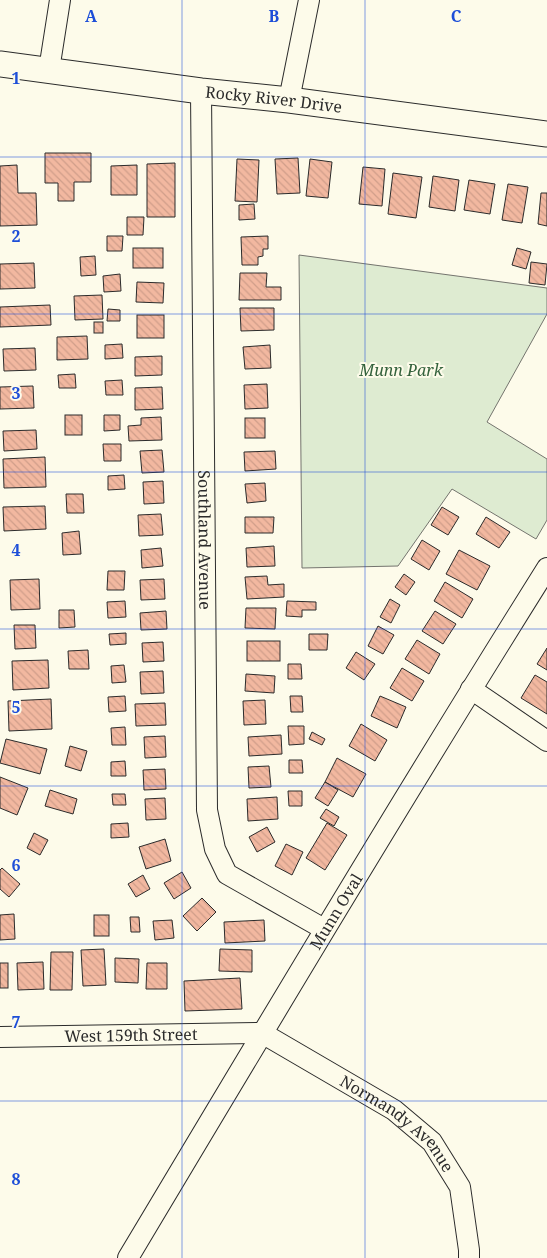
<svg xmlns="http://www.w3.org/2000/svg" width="547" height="1258" viewBox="0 0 547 1258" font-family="'Noto Serif',serif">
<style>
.green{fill:#deebd1;stroke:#74746e}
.building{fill:url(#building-back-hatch);stroke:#2b2b2b}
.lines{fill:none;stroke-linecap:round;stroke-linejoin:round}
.minor-casing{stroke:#2b2b2b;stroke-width:22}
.major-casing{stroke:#2b2b2b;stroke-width:27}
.minor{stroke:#fdfbea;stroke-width:20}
.major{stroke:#fdfbea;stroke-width:25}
.grid{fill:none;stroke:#1d4ed8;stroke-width:1;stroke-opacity:0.55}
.labels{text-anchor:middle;stroke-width:4;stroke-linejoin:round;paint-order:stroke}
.street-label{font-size:16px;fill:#2b2b2b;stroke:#fdfbea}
.park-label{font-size:16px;font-style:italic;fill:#34623c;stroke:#fdfbea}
.grid-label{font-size:16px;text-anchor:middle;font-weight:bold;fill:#1d4ed8;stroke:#fdfbea;stroke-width:4;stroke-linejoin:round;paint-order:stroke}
</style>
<defs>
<pattern id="building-back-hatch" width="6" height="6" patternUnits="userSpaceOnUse" patternTransform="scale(1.25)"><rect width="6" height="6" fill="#f2b8a0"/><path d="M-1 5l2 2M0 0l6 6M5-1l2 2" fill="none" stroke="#d09e8a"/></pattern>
</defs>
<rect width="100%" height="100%" fill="#fdfbea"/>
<!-- green -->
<path class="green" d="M299,255L547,288V314L487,422L547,459V520L536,539L452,489L398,566L302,568Z"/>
<!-- building -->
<g class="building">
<path d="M45,153H91V182H74V201H58V183H45Z"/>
<path d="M298,158L300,193L277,194L275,159Z"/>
<path d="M237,159L259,160L257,202L235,201Z"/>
<path d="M310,159L332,162L328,198L306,196Z"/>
<path d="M175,163V217H147V164Z"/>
<path d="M17,165L18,193H36L37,225L0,226V166Z"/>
<path d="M137,165V195H111V166Z"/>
<path d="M363,167L385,169L382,206L359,204Z"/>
<path d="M393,173L422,177L416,218L388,214Z"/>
<path d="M433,176L459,180L455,211L429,207Z"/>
<path d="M469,180L495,184L490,214L464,210Z"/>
<path d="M508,184L528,187L522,223L502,220Z"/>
<path d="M541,193H547V226L538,224Z"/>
<path d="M254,204L255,219L239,220V205Z"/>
<path d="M127,217H144L143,235H127Z"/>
<path d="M107,236H123L122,251H107Z"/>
<path d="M268,236V249H263V256L258,257V265H242L241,237Z"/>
<rect x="133" y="248" width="30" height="20"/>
<path d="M517,248L531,252L526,269L512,265Z"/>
<path d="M95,256L96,275L81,276L80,257Z"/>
<path d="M531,262L547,264L545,285L529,283Z"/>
<path d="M34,263L35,288L0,289V264Z"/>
<path d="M240,273H267L266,287H281V300H239Z"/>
<path d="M120,274L121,291L104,292L103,276Z"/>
<path d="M137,282L164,283L163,303L136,302Z"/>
<path d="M102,295L103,319L75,320L74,296Z"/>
<path d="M50,305L51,325L0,327V307Z"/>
<path d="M240,308H274V330L241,331Z"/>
<path d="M108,309L120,310V321H107Z"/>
<rect x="137" y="315" width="27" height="23"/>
<rect x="94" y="322" width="9" height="11"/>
<path d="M87,336L88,359L57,360V337Z"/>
<path d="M122,344L123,358L105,359V345Z"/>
<path d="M270,345L271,368L245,369L243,347Z"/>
<path d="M35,348L36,370L4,371L3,349Z"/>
<path d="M162,356V375L135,376V357Z"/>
<path d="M75,374L76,388H59L58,375Z"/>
<path d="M122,380L123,395H106L105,381Z"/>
<path d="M267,384L268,408L245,409L244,385Z"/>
<path d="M33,386L34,408L0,409V387Z"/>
<path d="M162,387L163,409L135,410V388Z"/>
<rect x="65" y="415" width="17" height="20"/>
<path d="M104,415H120V430L104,431Z"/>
<path d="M161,417L162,440L129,441L128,426L141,425V418Z"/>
<rect x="245" y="418" width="20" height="20"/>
<path d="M36,430L37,449L4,451L3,431Z"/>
<path d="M103,444H121V461H104Z"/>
<path d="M162,450L164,472L142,473L140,451Z"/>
<path d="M275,451L276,469L245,471L244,452Z"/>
<path d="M45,457L46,487L4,488L3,459Z"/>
<path d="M124,475L125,489L108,490V476Z"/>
<path d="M163,481L164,503L144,504L143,482Z"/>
<path d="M265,483L266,501L247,503L245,484Z"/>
<path d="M66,494H83L84,513H67Z"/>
<path d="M45,506L46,529L4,531L3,507Z"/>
<path d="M442,507L459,517L448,535L431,525Z"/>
<path d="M161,514L163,535L139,536L138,515Z"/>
<path d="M245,517H274L273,533H245Z"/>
<path d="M486,517L510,532L499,548L476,534Z"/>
<path d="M79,531L81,554L63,555L62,533Z"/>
<path d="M422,540L440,551L429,570L411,559Z"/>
<path d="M274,546L275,566L247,567L246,548Z"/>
<path d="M161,548L163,566L142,568L141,550Z"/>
<path d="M459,550L490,566L477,590L446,574Z"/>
<path d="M108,571H125L124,590H107Z"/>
<path d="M404,574L415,582L406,595L395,587Z"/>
<path d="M267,576L268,585L284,584V597L247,599L245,577Z"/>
<path d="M39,579L40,609L11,610L10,580Z"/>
<path d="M164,579L165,599L141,600L140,580Z"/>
<path d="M445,582L473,599L462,618L434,601Z"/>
<path d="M390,599L400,605L391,623L380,617Z"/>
<path d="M125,601L126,617L108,618L107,602Z"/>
<path d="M287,601L316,602V610H302V617L286,616Z"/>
<path d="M246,608H276L275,629L245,628Z"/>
<path d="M59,610H74L75,627L59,628Z"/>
<path d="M166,611L167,629L141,630L140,613Z"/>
<path d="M435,611L456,624L443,644L422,631Z"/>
<path d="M14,625H35L36,648L15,649Z"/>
<path d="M378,626L394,635L383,654L368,646Z"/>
<path d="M126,633V644L110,645L109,634Z"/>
<path d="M309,634H328L327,650H309Z"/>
<path d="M417,640L440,654L429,674L405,659Z"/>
<rect x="247" y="641" width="33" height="20"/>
<path d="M163,642L164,661L143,662L142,643Z"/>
<path d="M547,648V670L537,664Z"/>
<path d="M88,650L89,669H69L68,651Z"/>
<path d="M356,652L375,664L364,680L346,668Z"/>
<path d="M48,660L49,688L13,690L12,661Z"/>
<path d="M288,664H301L302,679H288Z"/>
<path d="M124,665L126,682L112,683L111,666Z"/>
<path d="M402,668L424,681L412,701L390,688Z"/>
<path d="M163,671L164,693L141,694L140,672Z"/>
<path d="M246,674L275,676L274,693L245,691Z"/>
<path d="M535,675L547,682V714L521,698Z"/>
<path d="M125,696L126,711L109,712L108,697Z"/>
<path d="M290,696H302L303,712H291Z"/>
<path d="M380,696L406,707L397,728L371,716Z"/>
<path d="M51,699L52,729L9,731L8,701Z"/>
<path d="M265,700L266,724L244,725L243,701Z"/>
<path d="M165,703L166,725L136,726L135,704Z"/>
<path d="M361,724L387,740L375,761L349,746Z"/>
<path d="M288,726H304V744L289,745Z"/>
<path d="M125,727L126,745H112L111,728Z"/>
<path d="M312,732L325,739L322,745L309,739Z"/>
<path d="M281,735L282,754L249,756L248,737Z"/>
<path d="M165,736L166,757L145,758L144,737Z"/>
<path d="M6,739L47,749L40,774L0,763Z"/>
<path d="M70,746L87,751L81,771L65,766Z"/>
<path d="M337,758L366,774L353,797L325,782Z"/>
<path d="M289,760H302L303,773H289Z"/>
<path d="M125,761L126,776H111V762Z"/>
<path d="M269,766L271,787L249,788L248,767Z"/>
<path d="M165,769L166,789L144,790L143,770Z"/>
<path d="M0,777L28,788L17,815L0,808Z"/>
<path d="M325,782L338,790L328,806L315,798Z"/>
<path d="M50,790L77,799L73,814L45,806Z"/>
<path d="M288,791H302V806H289Z"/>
<path d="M112,794H125L126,805H113Z"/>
<path d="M277,797L278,819L248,821L247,799Z"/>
<path d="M165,798L166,819L146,820L145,799Z"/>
<path d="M326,809L339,817L334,826L320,818Z"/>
<path d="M128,823L129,837L111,838V824Z"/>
<path d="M327,823L347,835L325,870L306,858Z"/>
<path d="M267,827L275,842L257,852L249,837Z"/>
<path d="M34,833L48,840L40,855L27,848Z"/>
<path d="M165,839L171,861L146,869L139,847Z"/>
<path d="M286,844L303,852L292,875L275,866Z"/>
<path d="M2,868L20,884L9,897L0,889V870Z"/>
<path d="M182,872L191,888L174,899L164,883Z"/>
<path d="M143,875L150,889L136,897L128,884Z"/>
<path d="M202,898L216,912L197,931L183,916Z"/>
<path d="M14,914L15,939L0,940V915Z"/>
<rect x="94" y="915" width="15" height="21"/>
<path d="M130,917H139L140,932H131Z"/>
<path d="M172,920L174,938L155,940L153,921Z"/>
<path d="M264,920L265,941L225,943L224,922Z"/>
<path d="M104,949L106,985L83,986L81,950Z"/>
<path d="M220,949L252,950V972L219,971Z"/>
<path d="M51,952H73L72,990H50Z"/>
<path d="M115,958L139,959L138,983L115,982Z"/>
<path d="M43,962L44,989L18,990L17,963Z"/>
<rect x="0" y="963" width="8" height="25"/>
<path d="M147,963H167V989H146Z"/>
<path d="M240,978L242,1009L185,1011L184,981Z"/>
</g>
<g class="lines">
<defs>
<g id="minor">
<path d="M49,70L60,0"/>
<path id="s1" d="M201,91L207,810L215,849L227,874L324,929"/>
<path d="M289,100L309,0"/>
<path d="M471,689L547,741"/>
<path id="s2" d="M0,1037L262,1033L394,1110L432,1142L460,1187L469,1250V1258"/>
<path id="s3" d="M128,1258C266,1027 404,796 547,568"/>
</g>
<g id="major">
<path id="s4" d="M0,64L201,91L289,100L547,134"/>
</g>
</defs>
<!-- minor casing -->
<use href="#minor" class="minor-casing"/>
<!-- major casing -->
<use href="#major" class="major-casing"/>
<!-- minor -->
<use href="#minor" class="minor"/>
<!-- major -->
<use href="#major" class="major"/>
</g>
<!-- grid -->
<path class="grid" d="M182,0V1258M365,0V1258M0,157H547M0,314H547M0,472H547M0,629H547M0,786H547M0,944H547M0,1101H547"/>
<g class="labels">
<!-- street labels -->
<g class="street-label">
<text dy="6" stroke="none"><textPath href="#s4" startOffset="276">Rocky River Drive</textPath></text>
<text dy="6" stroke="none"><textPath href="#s1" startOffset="449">Southland Avenue</textPath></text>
<text dy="6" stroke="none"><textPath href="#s3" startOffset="404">Munn Oval</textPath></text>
<text dy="6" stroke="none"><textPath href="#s2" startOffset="131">West 159th Street</textPath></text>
<text dy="6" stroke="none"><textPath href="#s2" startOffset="426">Normandy Avenue</textPath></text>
</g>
<!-- park labels -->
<g class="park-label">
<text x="401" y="376">Munn Park</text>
</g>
</g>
<g class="grid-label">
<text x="91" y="22">A</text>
<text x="274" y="22">B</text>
<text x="456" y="22">C</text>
<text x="16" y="84">1</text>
<text x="16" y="242">2</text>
<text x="16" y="399">3</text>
<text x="16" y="556">4</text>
<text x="16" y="713">5</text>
<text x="16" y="871">6</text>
<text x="16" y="1028">7</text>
<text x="16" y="1185">8</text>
</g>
</svg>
